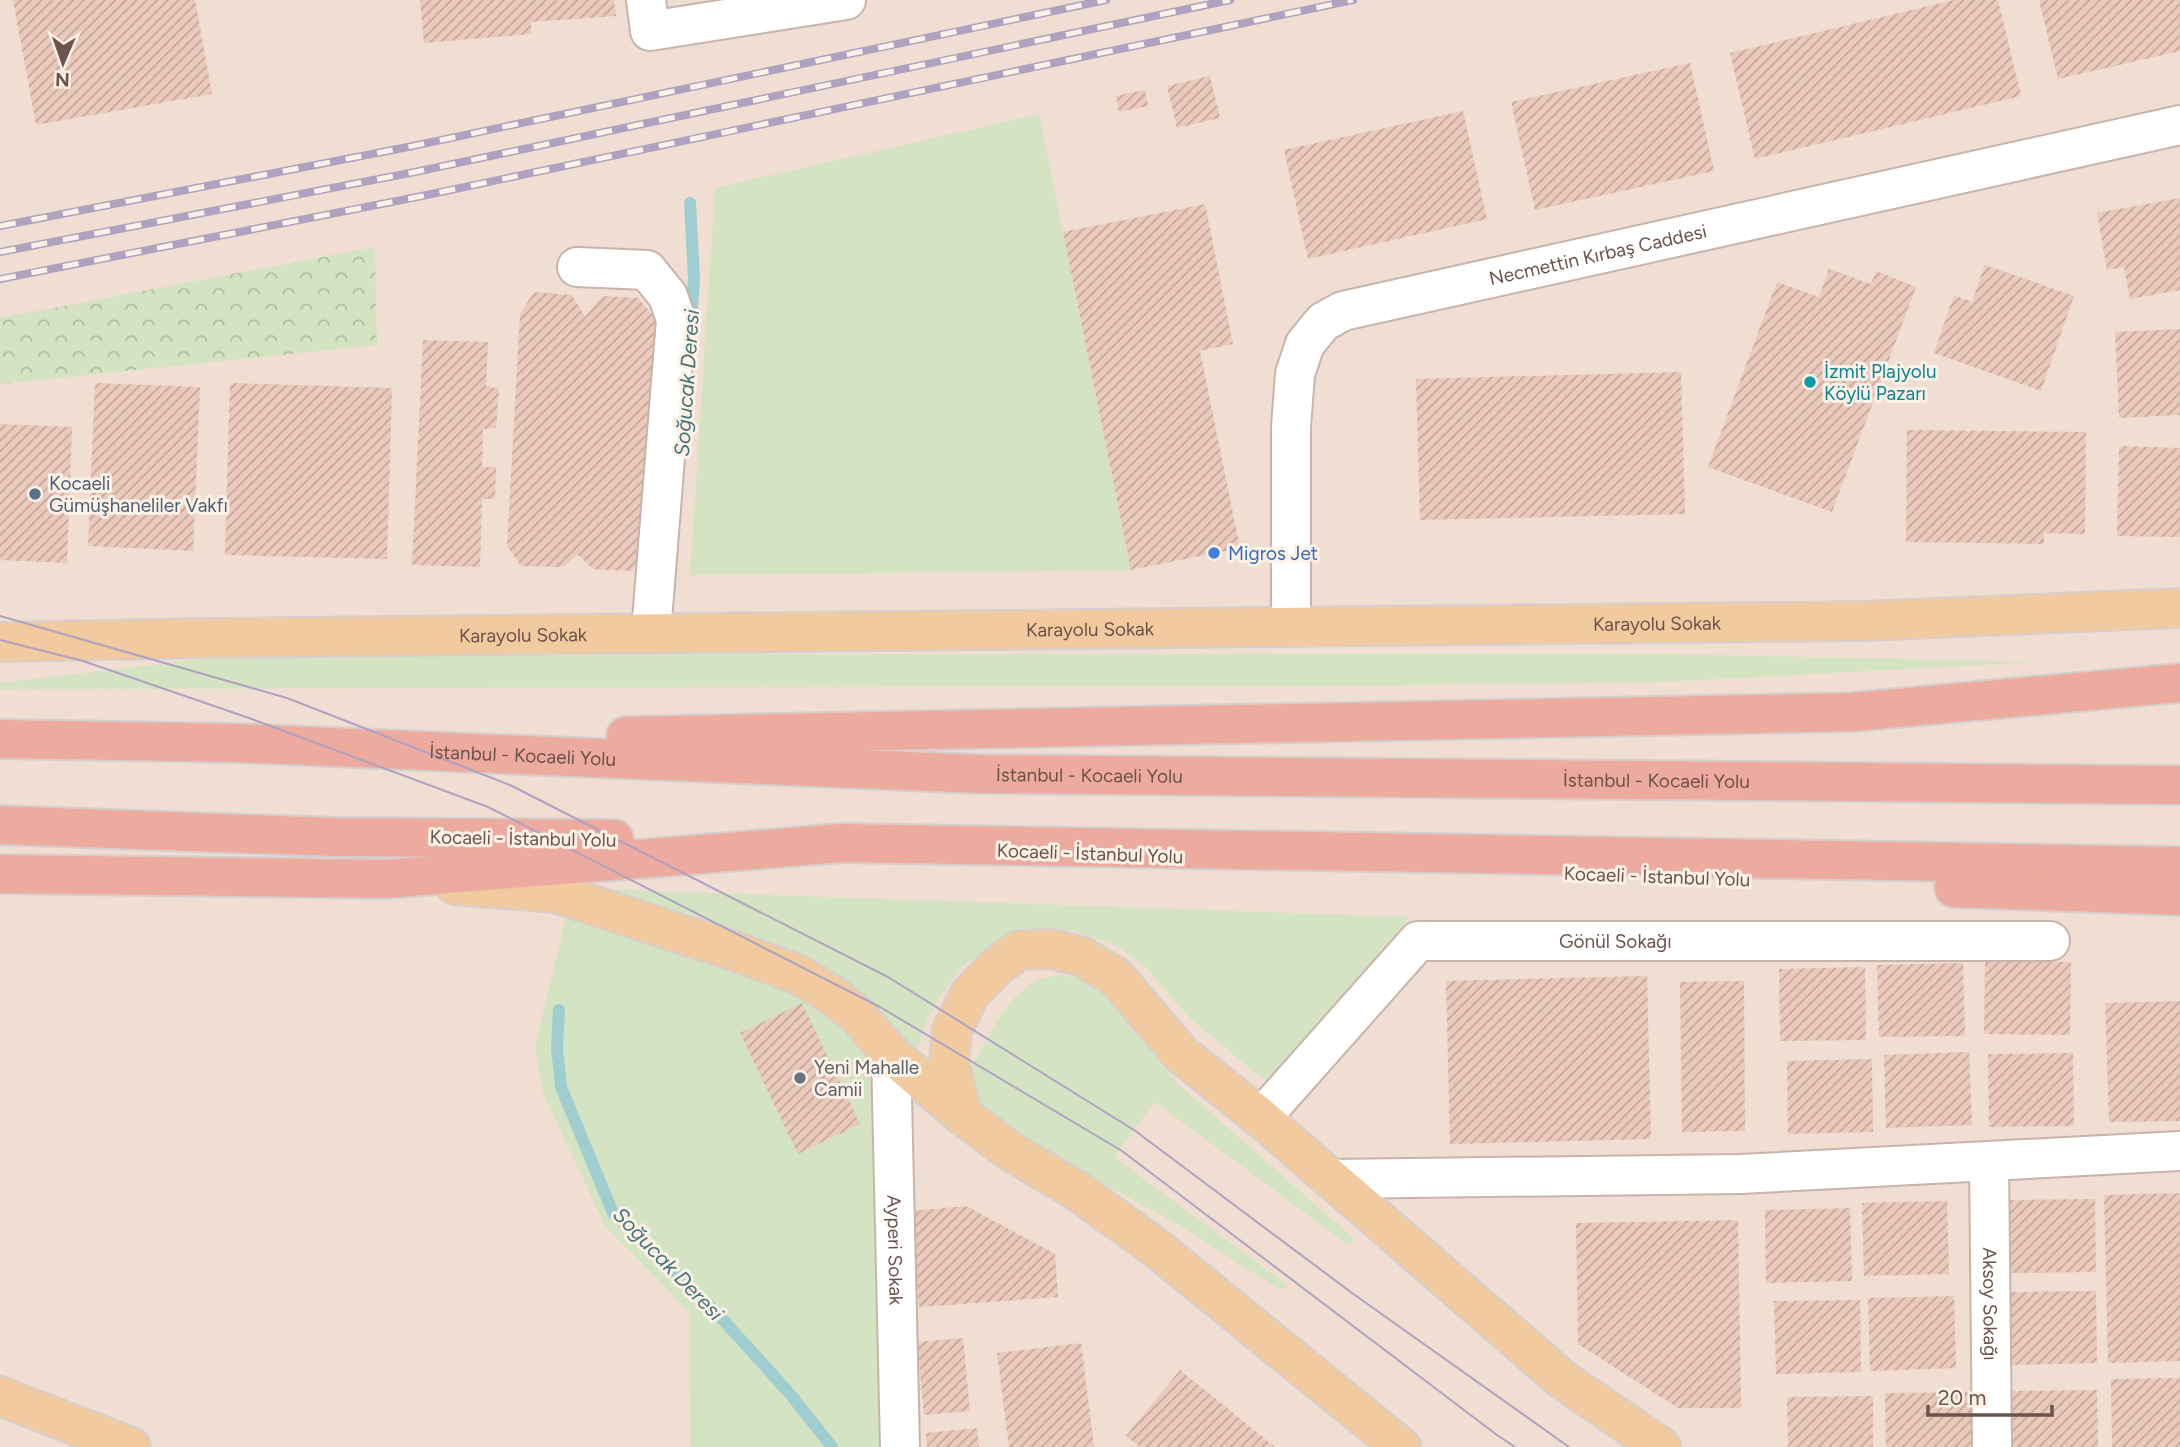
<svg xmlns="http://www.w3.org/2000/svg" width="2180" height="1447" viewBox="0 0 2180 1447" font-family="Figtree,sans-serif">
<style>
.residential{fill:#efded1}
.grass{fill:#d4e4c2}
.forest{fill:url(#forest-crowns)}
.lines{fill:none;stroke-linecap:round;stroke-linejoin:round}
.stream{stroke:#a0ced0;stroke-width:12}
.building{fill:url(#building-hatch)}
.minor-casing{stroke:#c8b4aa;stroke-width:42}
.major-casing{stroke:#d6cfcd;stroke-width:42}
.highway-casing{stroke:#d6cfcd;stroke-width:42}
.minor{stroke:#fff;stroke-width:38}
.major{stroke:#f1caa0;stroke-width:38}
.highway{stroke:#edaa9e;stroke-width:38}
.tram{stroke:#afa2c0;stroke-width:2}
.rail-casing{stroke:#afa2c0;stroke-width:8}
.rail{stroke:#fcf1e7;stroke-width:5;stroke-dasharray:16;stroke-linecap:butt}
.culture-dot{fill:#0f9aa8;stroke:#fcf1e7;stroke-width:2.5}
.service-dot{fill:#5c6f8a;stroke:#fcf1e7;stroke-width:2.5}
.shop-dot{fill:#3f7fe0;stroke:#fcf1e7;stroke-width:2.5}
.worship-dot{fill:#6b7280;stroke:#fcf1e7;stroke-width:2.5}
.labels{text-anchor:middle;stroke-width:6;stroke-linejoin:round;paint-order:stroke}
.street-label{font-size:19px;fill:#6d534b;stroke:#fcf1e7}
.culture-label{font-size:19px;fill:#0d838f;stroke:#fcf1e7;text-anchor:start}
.service-label{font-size:19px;fill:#4e5e75;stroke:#fcf1e7;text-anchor:start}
.shop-label{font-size:19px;fill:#366cbe;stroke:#fcf1e7;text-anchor:start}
.worship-label{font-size:19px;fill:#5b616d;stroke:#fcf1e7;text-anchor:start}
.water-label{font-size:21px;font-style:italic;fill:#457578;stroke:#fcf1e7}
</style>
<defs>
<pattern id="forest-crowns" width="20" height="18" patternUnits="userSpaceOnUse" patternTransform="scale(1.75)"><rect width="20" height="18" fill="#d4e4c2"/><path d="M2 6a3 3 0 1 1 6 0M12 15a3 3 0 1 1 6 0" fill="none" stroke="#b0bba0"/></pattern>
<pattern id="building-hatch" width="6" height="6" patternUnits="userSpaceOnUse" patternTransform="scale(1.75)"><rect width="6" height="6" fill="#ebcabc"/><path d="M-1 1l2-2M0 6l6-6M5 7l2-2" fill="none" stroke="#c3a79b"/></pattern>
</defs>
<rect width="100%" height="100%" fill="#f9ede1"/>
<!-- residential -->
<rect class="residential" x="0" y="0" width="2180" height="1447"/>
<!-- grass -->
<g class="grass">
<path d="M1039,114L1131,570L690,575L715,188Z"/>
<path d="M244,654H1669L2039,662L1659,682L1330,686L0,689V683Z"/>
<path d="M596,889L1410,917L1267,1082L1189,1017L1145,966L1115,945L1074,931L1045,928L1005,938L962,967L941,995L927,1020L918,1047L920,1066L804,964L749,936L687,913Z"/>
<path d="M566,919L607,929L795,988L840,1018L873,1066V1155L886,1447H691L690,1313L605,1226L543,1093L535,1046Z"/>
<path d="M1065,975L1091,982L1112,996L1176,1082L1354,1239L1347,1244L1155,1102L1114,1157L1289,1286L1280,1290L1184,1228L1110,1187L989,1127L966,1080C983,1048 1006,989 1044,978C1051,976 1058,976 1065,975Z"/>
</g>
<!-- forest -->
<path class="forest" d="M375,247L377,345L0,384V318Z"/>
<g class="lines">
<!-- stream -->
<g class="stream">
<path d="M690,203L694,278L691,321"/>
<path d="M559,1010L557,1048L561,1087L613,1213L715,1311L791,1395L832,1447"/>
</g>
</g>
<!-- building -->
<g class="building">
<path d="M13,0H195L212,94L36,125Z"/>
<path d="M420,0H614L616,16L531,22V34L424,43Z"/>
<path d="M1954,0H1998L2021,96L1755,159L1730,53Z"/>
<path d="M2039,0H2180V51L2058,79Z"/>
<path d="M1690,63L1714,171L1535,210L1511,102Z"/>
<path d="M1210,76L1220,118L1177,128L1167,86Z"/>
<path d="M1145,90L1148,106L1119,112L1116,96Z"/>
<path d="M1463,111L1487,219L1308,259L1284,150Z"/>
<path d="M2180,198V290L2130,299L2124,267L2107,270L2097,213Z"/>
<path d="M1205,204L1233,344L1200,351L1240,548L1131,570L1063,232Z"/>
<path d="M1985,265L2074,296L2041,391L1934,353L1954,295L1972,302Z"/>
<path d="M1829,269L1871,284L1876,271L1916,287L1832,512L1708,467L1777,282L1819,297Z"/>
<path d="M534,292L572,295L585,317L602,296L638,298L661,325L644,553L632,571L593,569L577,554L564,567L521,566L507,546L520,314Z"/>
<path d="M2180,329V415L2119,418L2115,332Z"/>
<path d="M423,340L488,342L486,386L499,389L496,428L483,429L482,467H496L495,499H482L480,567L412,565Z"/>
<path d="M1681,372L1685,514L1420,520L1416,379Z"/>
<path d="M95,383L200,387L193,551L88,546Z"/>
<path d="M230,383L392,388L387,559L225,555Z"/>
<path d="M0,424L72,427L67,563L0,560Z"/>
<path d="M1907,430L2086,432L2085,534L2044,533V544L1906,542Z"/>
<path d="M2119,446L2180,448V537L2117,536Z"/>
<path d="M1985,961L2071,962L2070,1035L1984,1034Z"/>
<path d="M1963,963L1965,1036L1879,1037L1877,965Z"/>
<path d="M1865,967L1866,1040L1780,1041L1779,969Z"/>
<path d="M1647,976L1651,1139L1450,1144L1446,981Z"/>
<path d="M1744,981L1745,1131L1682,1132L1680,982Z"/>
<path d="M2180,1001V1121L2109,1122L2105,1003Z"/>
<path d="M802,1003L860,1124L798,1154L740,1033Z"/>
<path d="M1969,1052L1972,1125L1886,1128L1884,1055Z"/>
<path d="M2073,1053L2074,1126L1989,1127L1988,1054Z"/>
<path d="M1872,1059L1873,1132L1788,1134L1787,1061Z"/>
<path d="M2180,1193V1361L2108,1363L2104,1195Z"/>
<path d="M2095,1199L2096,1272L2010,1273L2009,1200Z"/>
<path d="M1947,1201L1949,1274L1864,1276L1862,1203Z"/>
<path d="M966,1206L1055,1254L1058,1297L919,1307L911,1211Z"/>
<path d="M1850,1208L1852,1281L1766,1283L1765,1210Z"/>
<path d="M1738,1220L1741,1408H1678L1578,1344L1576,1223Z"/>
<path d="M2096,1291L2097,1363L2011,1365L2010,1292Z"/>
<path d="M1954,1296L1956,1368L1870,1371L1868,1298Z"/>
<path d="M1860,1300L1861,1372L1776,1374L1774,1301Z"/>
<path d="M963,1338L970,1411L924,1415L917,1342Z"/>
<path d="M1081,1343L1094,1447H1009L997,1353Z"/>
<path d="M1180,1370L1275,1447H1140L1126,1436Z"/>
<path d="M2180,1378V1447H2112L2111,1379Z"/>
<path d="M2097,1390L2098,1447H2013L2012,1391Z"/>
<path d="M1971,1392V1447H1886L1885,1393Z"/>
<path d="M1873,1396V1447H1788L1787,1397Z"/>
<path d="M977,1428L979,1447H927L926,1433Z"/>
</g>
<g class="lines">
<defs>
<g id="minor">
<path d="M646,0L650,31L846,0"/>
<path d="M577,267L647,270L668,296L676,320L651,633"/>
<path id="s1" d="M1291,625V427L1295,374L1305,344L1323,322L1343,311L2180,125"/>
<path id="s2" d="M891,1054L900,1447"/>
<path id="s3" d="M1261,1118L1418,941H2050"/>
<path id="s4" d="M1989,1162L1992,1447"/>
<path d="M1331,1179L1740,1174L2180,1151"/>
</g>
<g id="major">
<path id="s5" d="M0,642L201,638L1864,621L2180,608"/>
<path d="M455,885L555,893L734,951L797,974L829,993L855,1013L891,1054L962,1115L1010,1151L1076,1190L1155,1247L1401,1447"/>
<path d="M962,1115L949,1063L952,1030L970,994L997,966L1019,950L1051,949L1081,956L1116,977L1181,1054L1261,1118L1563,1380L1661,1447"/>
<path d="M0,1396L131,1447"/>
</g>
<g id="highway">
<path d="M626,736L1852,712L2180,683"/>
<path id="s6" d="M0,739L235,743L980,774L2180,785"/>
<path d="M0,825L335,837L614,839"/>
<path d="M0,874L385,879L842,843L2180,866"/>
<path d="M1954,888L2180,896"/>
</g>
</defs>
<!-- minor casing -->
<use href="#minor" class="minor-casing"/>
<!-- major casing -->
<use href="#major" class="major-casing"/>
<!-- highway casing -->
<use href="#highway" class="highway-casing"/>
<!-- minor -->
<use href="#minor" class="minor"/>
<!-- major -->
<use href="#major" class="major"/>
<!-- highway -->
<use href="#highway" class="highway"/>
<!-- tram -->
<g class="tram">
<path d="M0,616L287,698L510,785L888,977L1134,1130L1352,1293L1569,1447"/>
<path d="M0,640L83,661L249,718L488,807L880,1007L1122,1151L1497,1435L1515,1447"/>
</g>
<defs>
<g id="rail">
<path d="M0,226L408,147L1106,0"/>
<path d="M0,252L415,172L1230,0"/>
<path d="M0,279L422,196L1353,0"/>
</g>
</defs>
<!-- rail casing -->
<use href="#rail" class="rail-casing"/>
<!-- rail -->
<use href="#rail" class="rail"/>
</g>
<!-- markers -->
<circle class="culture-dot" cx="1810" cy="382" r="7"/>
<circle class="service-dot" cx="35" cy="494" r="7"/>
<circle class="shop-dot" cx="1214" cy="553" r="7"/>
<circle class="worship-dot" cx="800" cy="1078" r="7"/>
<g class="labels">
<!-- street labels -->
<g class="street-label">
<text dy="7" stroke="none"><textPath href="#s1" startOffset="595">Necmettin Kırbaş Caddesi</textPath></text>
<text dy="7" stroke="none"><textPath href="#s5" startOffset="1657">Karayolu Sokak</textPath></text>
<text dy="7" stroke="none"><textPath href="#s5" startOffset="1090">Karayolu Sokak</textPath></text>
<text dy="7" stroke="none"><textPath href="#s5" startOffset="523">Karayolu Sokak</textPath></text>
<text dy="7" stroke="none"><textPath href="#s6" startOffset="523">İstanbul - Kocaeli Yolu</textPath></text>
<text dy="7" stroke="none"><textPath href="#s6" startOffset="1090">İstanbul - Kocaeli Yolu</textPath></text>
<text dy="7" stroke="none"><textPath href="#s6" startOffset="1657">İstanbul - Kocaeli Yolu</textPath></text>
<text transform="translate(523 838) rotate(1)" y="7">Kocaeli - İstanbul Yolu</text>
<text transform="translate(1090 853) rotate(2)" y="7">Kocaeli - İstanbul Yolu</text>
<text transform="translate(1657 876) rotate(2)" y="7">Kocaeli - İstanbul Yolu</text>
<text dy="7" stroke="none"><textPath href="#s3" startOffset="434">Gönül Sokağı</textPath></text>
<text dy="7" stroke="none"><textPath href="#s2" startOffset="196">Ayperi Sokak</textPath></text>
<text dy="7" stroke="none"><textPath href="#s4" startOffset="142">Aksoy Sokağı</textPath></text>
</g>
<!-- culture labels -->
<g class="culture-label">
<text x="1824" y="378">İzmit Plajyolu<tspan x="1824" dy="22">Köylü Pazarı</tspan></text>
</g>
<!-- service labels -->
<g class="service-label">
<text x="49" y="490">Kocaeli<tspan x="49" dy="22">Gümüşhaneliler Vakfı</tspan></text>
</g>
<!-- shop labels -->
<g class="shop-label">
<text x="1228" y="560">Migros Jet</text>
</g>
<!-- worship labels -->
<g class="worship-label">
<text x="814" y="1074">Yeni Mahalle<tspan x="814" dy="22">Camii</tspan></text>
</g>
<!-- water labels -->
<g class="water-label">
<text transform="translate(687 383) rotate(-86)" y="7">Soğucak Deresi</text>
<text transform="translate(668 1264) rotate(46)" y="7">Soğucak Deresi</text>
</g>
</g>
<!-- north arrow -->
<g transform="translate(63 63) rotate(182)" stroke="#fcf1e7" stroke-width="5" paint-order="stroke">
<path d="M0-5L12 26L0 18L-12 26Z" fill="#6d534b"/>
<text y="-10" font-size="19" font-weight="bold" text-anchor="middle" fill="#6d534b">N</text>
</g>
<!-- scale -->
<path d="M1928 1405v10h124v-10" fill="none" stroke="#6d534b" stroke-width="3.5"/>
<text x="1938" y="1405" font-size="21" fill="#6d534b" stroke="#fcf1e7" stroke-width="5" paint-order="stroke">20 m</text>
</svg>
